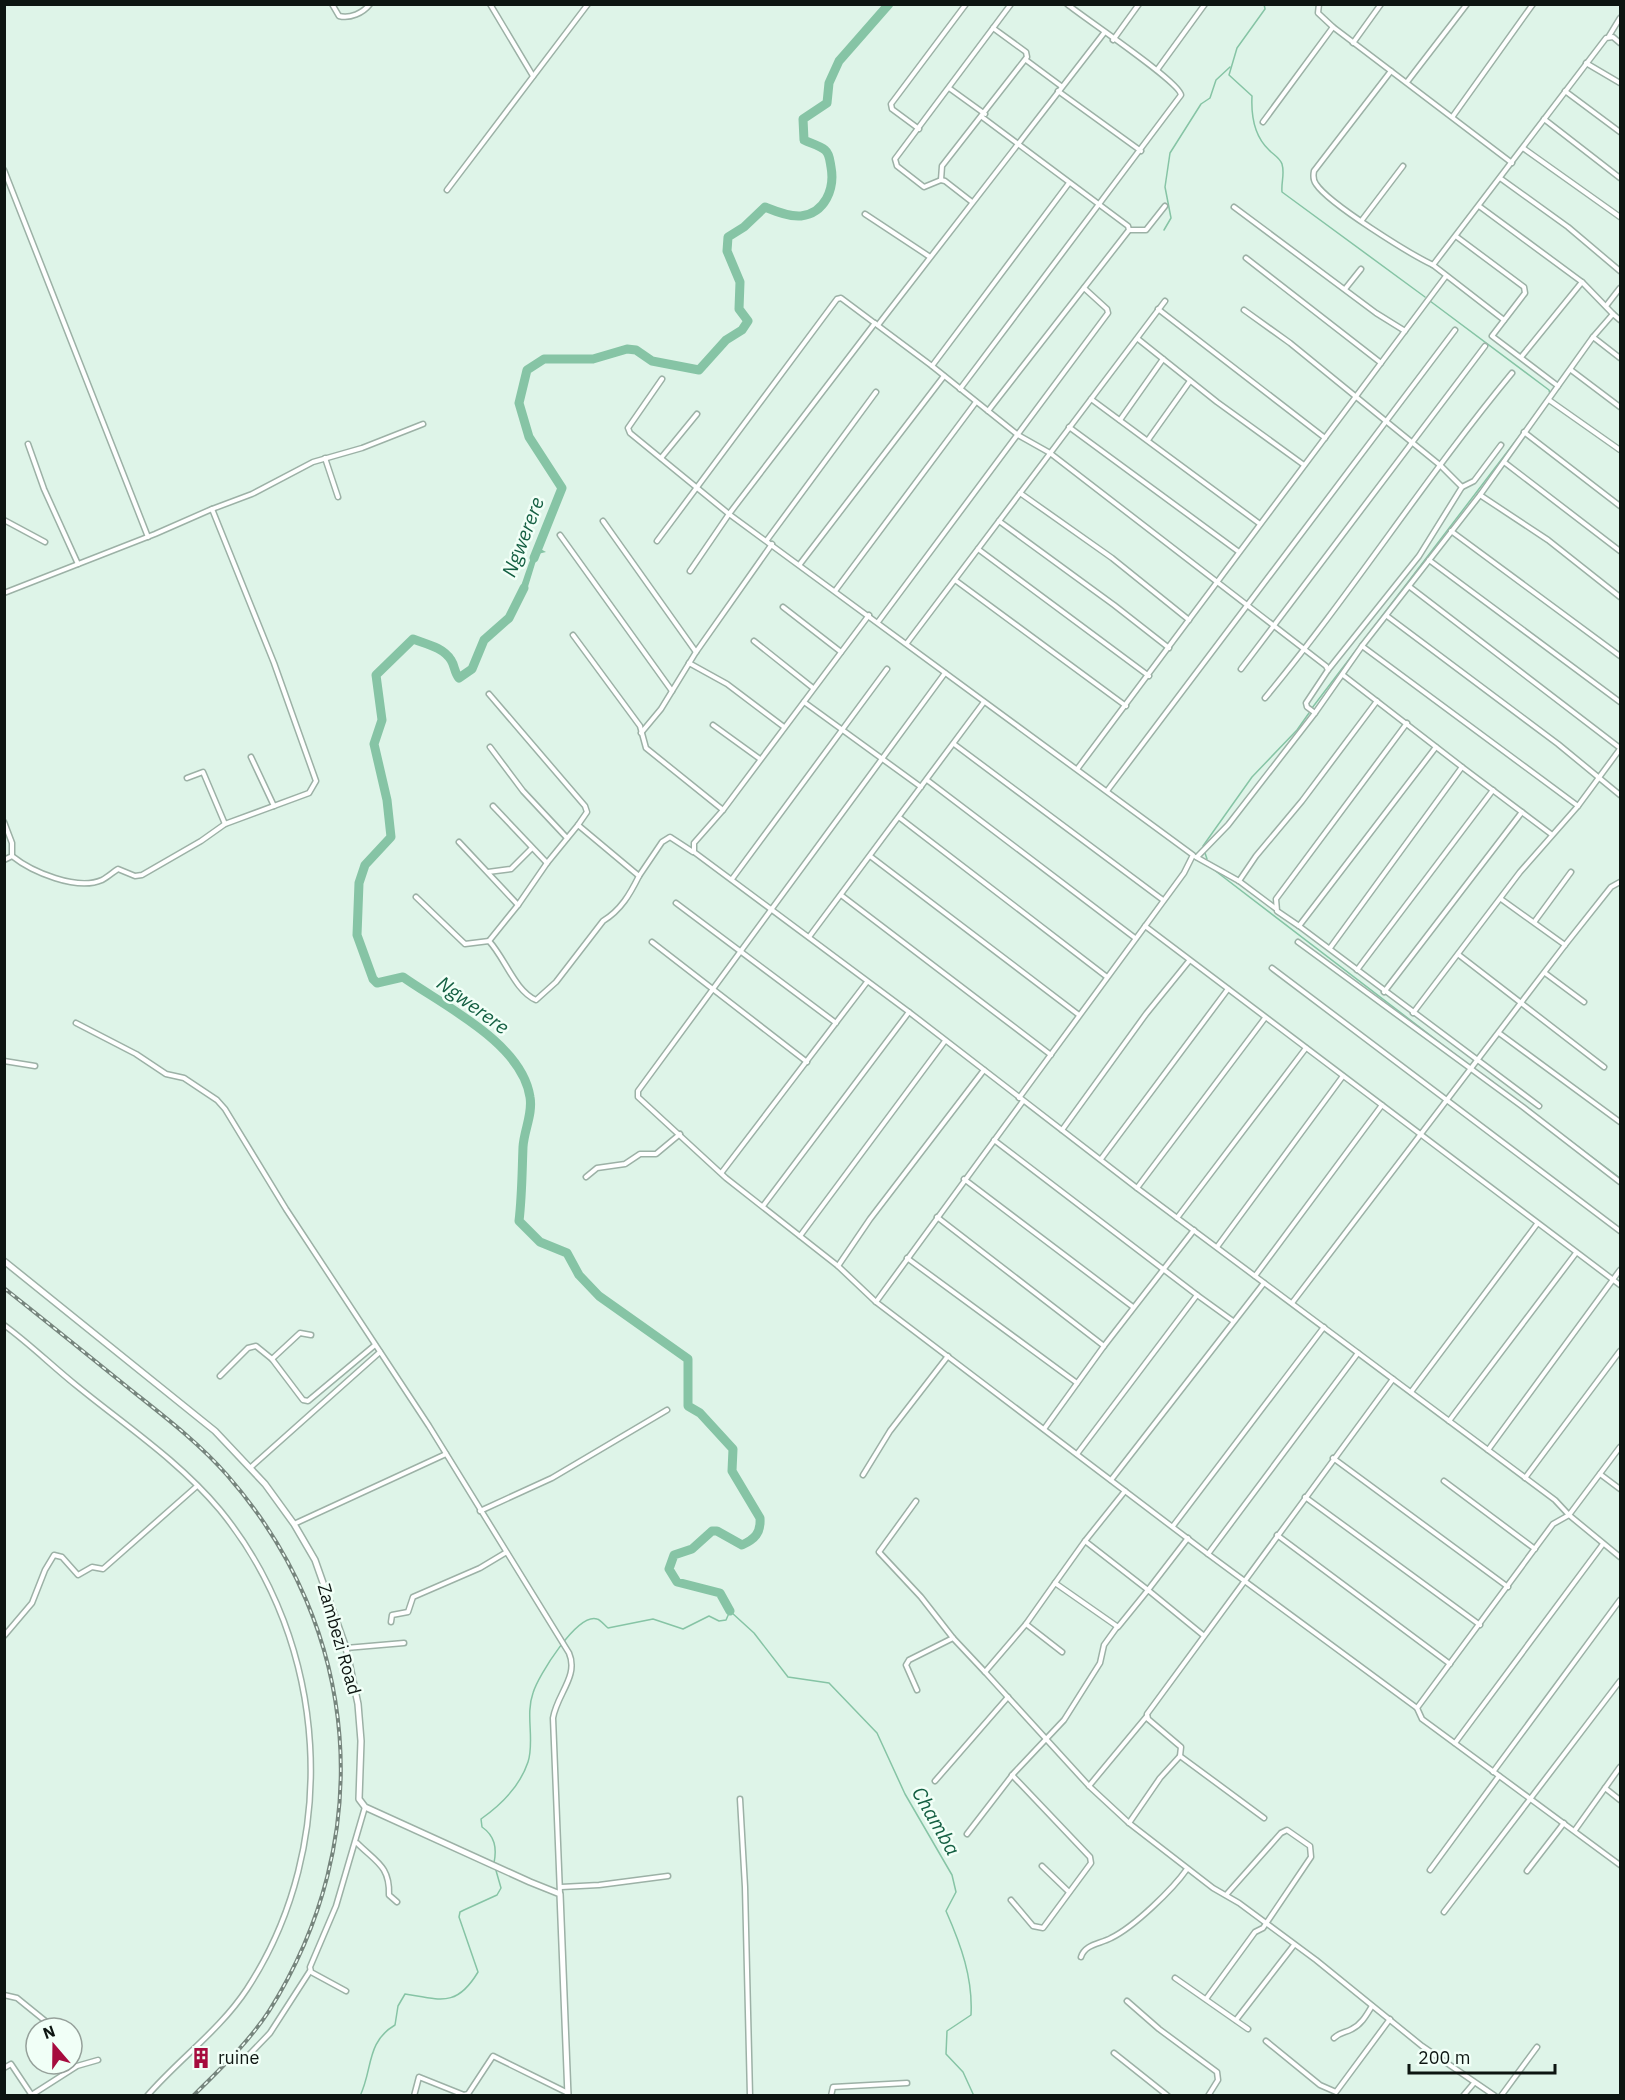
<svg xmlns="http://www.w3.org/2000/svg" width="1625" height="2100" viewBox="0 0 1625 2100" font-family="'IBM Plex Sans',sans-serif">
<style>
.water{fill:#86c4a5}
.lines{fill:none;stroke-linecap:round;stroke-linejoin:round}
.stream{stroke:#86c4a5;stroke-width:1.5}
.river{stroke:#86c4a5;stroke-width:9}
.street-casing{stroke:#9cb1a6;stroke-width:7}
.secondary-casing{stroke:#9cb1a6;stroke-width:8}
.street{stroke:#fff;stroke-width:4}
.secondary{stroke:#fff;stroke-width:5}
.rail-casing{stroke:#76857d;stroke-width:4}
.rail{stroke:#f1fff7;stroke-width:1.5;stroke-dasharray:4.5;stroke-linecap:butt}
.labels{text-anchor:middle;stroke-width:5;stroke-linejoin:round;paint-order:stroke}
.street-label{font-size:18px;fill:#0d1511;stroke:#f1fff7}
.poi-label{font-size:18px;fill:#0d1511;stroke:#f1fff7;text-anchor:start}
.water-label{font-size:20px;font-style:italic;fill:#145f42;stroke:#f1fff7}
</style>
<rect width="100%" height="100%" fill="#def4e8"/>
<!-- water -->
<path class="water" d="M537,547L546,552L538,554L527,590L509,618C517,603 530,553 537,547Z"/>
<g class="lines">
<!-- stream -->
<g class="stream">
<path d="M1264,4L1265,9L1237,48L1229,75L1252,96C1251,116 1254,136 1269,150C1274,155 1280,158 1282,164C1285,174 1281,182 1282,192L1425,297"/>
<path d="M1164,230L1171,218L1165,187L1170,153L1201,104L1210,98L1216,80L1230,67"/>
<path d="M1430,301L1549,390L1550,394"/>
<path d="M1312,708L1533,418"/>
<path d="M1203,846L1252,777L1297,730L1309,713"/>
<path d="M1205,853L1207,859"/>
<path d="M1209,866L1469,1065"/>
<path d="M1476,1070L1493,1082"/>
<path d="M1540,1118L1620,1178"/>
<path d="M731,1612L754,1633L788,1677L829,1683L877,1733L905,1794L952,1875L956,1892L946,1911C961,1945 973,1978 971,2015L947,2031L946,2054L963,2072L974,2096"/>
<path d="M494,1863C497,1848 495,1836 482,1827L481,1819C501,1805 520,1786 528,1762C535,1741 525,1715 533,1693C538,1676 577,1613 597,1619C601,1620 605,1626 608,1628L653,1619L683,1629L709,1616L719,1621L726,1620L730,1611"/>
<path d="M360,2096C373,2069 366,2042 395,2025L398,2006L405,1994C442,2000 457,2007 478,1972L459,1917L460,1912L464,1910L497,1895L501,1888L495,1867"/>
</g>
<!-- river -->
<g class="river">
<path d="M534,558L562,488L529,437L519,403L527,370L544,359H593L627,349L636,350L652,361L699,370L726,340L742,330L748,321L739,309L740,282L727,251L728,237L744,227L765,207C775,211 789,217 801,216C825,213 835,189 831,167C830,162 830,154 825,150C820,146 810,143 804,140L803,119L827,103L829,83L839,61L889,4"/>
<path d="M524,588L509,618L484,640L472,669L459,678C454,672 455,666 451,660C443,647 426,644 413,639L376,675L382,720L374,744L387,800L391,837L365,865L359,883L357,935L373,979L377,983L403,977C444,1006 522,1043 530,1097C533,1114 524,1130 523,1147C522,1172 522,1196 519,1221L540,1242L567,1253L579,1275L599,1296L688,1359V1406L700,1413L733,1449L732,1471L760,1518C761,1533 755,1539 742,1545L717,1531H712L692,1549L674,1555L669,1569L677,1582L720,1593L730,1611"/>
</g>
<defs>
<g id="street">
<path d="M332,4L339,16C350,19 363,13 370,4"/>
<path d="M490,4L533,76"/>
<path d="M1319,4L1318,13L1333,27L1512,163"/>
<path d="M1609,36L1620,18"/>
<path d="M1113,40L1139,4"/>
<path d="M1353,43L1381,4"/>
<path d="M1026,60L1061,86"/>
<path d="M1586,63L1620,83"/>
<path d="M1157,70L1205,4"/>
<path d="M1391,71L1314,171C1313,176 1313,180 1316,184C1329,204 1410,254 1433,265"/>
<path d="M1407,82L1467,4"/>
<path d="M949,88L985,114"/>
<path d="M1058,91L1141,151"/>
<path d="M1565,91L1620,132"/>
<path d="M1453,116L1533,4"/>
<path d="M982,117L1128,226L1129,230L988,411"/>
<path d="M1544,119L1620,178"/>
<path d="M1263,122L1333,27"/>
<path d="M919,129L892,109L891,104L966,4"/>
<path d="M1523,148L1620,217"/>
<path d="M4,170L148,537"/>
<path d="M1500,178L1568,227L1620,271"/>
<path d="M941,180L942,166L1027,57L1026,52L993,28"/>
<path d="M447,190L588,4"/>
<path d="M972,202L945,181L941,180L924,187L897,166L895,159L1011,4"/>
<path d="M1479,206L1582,282L1613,314"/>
<path d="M1234,207L1376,313L1405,331"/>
<path d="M865,214L930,257"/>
<path d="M1362,220L1403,166"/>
<path d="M1129,230H1146L1165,206"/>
<path d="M1457,237L1524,287L1525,293L1492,336L1558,386"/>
<path d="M1246,258L1381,363"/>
<path d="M1345,289L1361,269"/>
<path d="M1606,306L1620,288"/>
<path d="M1158,309L1325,438"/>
<path d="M1244,310L1290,343L1441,466L1462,487L1419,556L1328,670"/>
<path d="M1504,320L1433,265L1606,38L1613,37L1620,43"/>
<path d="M878,325L1104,33"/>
<path d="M1593,337L1613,314L1620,320"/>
<path d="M1138,339L1217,402L1304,465"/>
<path d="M1522,356L1582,282"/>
<path d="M932,366L1069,183"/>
<path d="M1571,370L1620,407"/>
<path d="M662,379L628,428L630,433L729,514L1193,855L1184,873L1019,1098"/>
<path d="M960,389L1181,95C1180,82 1084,18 1067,4"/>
<path d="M1091,399L1260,524"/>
<path d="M1549,400L1620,450"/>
<path d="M1120,420L1163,359"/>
<path d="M1069,427L1239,552"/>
<path d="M1524,432L1620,506"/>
<path d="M1148,440L1190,381"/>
<path d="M28,444L44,489L78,564"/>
<path d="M325,458L338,497"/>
<path d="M661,458L697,414"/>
<path d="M1504,462L1620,551"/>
<path d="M1462,487L1474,481L1501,445"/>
<path d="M1020,493L1112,558L1189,620"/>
<path d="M1480,495L1548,540L1620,597"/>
<path d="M212,509L252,494L313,462L362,448L423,424"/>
<path d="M4,520L45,542"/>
<path d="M603,521L696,652"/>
<path d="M999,521L1114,605L1169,648"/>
<path d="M1451,531L1620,656"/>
<path d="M560,535L672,691"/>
<path d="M767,540L876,392"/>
<path d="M657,541L837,299L841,298L932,366L1018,435L1050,453L1326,666L1328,670L1306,703L1307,707L1315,713"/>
<path d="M978,549L1149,676"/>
<path d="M1429,560L1620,702"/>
<path d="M800,564L944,376"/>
<path d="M690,571L729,514L875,323"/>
<path d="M955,580L1126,706"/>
<path d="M1410,587L1620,748"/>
<path d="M835,591L976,402"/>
<path d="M4,593L155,534L212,509L274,663L316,781L309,793L225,824L201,841L142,875L135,876L118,869C113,872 108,877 102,880C77,891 32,872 12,856"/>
<path d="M783,607L841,652"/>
<path d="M869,615L723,810L694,843V852L909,1012L1137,1188L1555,1500L1569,1515L1620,1557"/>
<path d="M1387,616L1558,744L1620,795"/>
<path d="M878,622L1108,313L1107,309L1084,288"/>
<path d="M573,635L640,726L646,748L723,810"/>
<path d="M754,641L813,688"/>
<path d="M907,643L1165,301"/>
<path d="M1362,646L1578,806"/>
<path d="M689,663L727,684L784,727"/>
<path d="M1241,669L1485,346"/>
<path d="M945,673L638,1091V1097L726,1178L838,1266L876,1302L1208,1554L1417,1708L1422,1719L1620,1865"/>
<path d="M489,694L585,806L587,812L578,825"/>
<path d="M1265,698C1352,593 1425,478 1512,373"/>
<path d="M804,702L921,787"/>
<path d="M713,725L760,759"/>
<path d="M641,733L661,709L696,652L772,544"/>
<path d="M954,744L1163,900"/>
<path d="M490,747L523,791L567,838"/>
<path d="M1436,747L1299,926L1539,1106"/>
<path d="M251,757L274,806"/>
<path d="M1462,767L1551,834"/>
<path d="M1078,768L1446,276"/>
<path d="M187,778L203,772L225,824"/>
<path d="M927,780L1135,938"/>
<path d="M1107,791L1455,330"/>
<path d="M493,806L547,863"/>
<path d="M900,818L1107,977"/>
<path d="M4,822L12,843V856L4,860"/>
<path d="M459,842L518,905L547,863L578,825L639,876L662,842L670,837L693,852"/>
<path d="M870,856L1079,1015"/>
<path d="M1196,857L1239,881L1275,908"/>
<path d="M1197,857L1228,825L1315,713L1362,646L1480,495L1593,337L1620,358"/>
<path d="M488,872L511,869L532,848"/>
<path d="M732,879L887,669"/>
<path d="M1239,881L1256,856L1302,801L1377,701"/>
<path d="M841,895L1051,1055"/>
<path d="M416,897L465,944L489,941C505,958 515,991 536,1000L556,982L603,921C621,910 630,894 639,876"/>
<path d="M1501,899L1565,945"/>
<path d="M676,903L836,1023"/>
<path d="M1535,921L1571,872"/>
<path d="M1145,926L1620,1285"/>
<path d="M1299,926L1277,911L1276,899L1407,723"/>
<path d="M809,937L984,702"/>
<path d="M489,941L518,905"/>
<path d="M652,942L807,1062"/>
<path d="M1298,942L1523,1107L1620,1182"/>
<path d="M1330,948L1462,767L1343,675"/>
<path d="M1459,955L1604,1067"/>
<path d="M1272,968L1620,1231"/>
<path d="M1357,970L1493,790"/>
<path d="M1545,973L1584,1002"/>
<path d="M1384,992L1522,812"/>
<path d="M1413,1013L1520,872L1578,806L1620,749"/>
<path d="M76,1023L136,1054L166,1074L184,1078L217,1100L225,1109L286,1209L429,1426L569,1653C579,1676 557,1694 553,1718L560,1894"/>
<path d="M1499,1033L1620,1122"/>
<path d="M4,1061L35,1066"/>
<path d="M1062,1130L1146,1014L1189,961"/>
<path d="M994,1140L1197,1295"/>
<path d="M1101,1159L1228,989"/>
<path d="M722,1172L867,982"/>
<path d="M586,1177L597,1168L625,1164L640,1154H656L680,1134"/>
<path d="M964,1179L1133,1307"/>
<path d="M1137,1188L1265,1018"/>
<path d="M763,1206L909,1012"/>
<path d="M937,1217L1104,1346"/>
<path d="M1177,1218L1306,1048"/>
<path d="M800,1236L945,1041"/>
<path d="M1217,1247L1343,1076"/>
<path d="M907,1258L1077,1383"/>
<path d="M838,1266L870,1219L984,1070"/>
<path d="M1255,1276L1382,1105"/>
<path d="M876,1302L1023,1101"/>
<path d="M1292,1303L1565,945L1611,887L1620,882"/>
<path d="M4,1325C30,1344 52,1366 77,1386C126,1426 179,1461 220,1510C329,1643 342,1844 247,1989C220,2030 179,2059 147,2096"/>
<path d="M272,1359L300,1333L311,1335"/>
<path d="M220,1376L248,1348L256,1346L272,1359L303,1400L308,1401L375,1345"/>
<path d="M1411,1392L1537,1224"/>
<path d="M1449,1421L1576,1253"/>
<path d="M1044,1429L1104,1346L1194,1230"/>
<path d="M1488,1450L1620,1270"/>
<path d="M1077,1454L1197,1295L1233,1321"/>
<path d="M1333,1458L1508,1587"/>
<path d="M250,1468L380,1352"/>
<path d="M1600,1474L1620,1489"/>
<path d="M863,1475L890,1431L948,1356"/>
<path d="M1525,1478L1620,1351"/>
<path d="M1111,1480L1264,1283"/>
<path d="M1444,1481L1535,1549"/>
<path d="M1125,1491L1085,1541L1148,1590L1188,1538"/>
<path d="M1305,1497L1480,1625"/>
<path d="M916,1501L879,1552L921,1597L953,1638"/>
<path d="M480,1511L552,1478L667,1410"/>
<path d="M294,1524L446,1454"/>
<path d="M1173,1526L1324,1327"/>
<path d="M1277,1535L1450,1664"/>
<path d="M1208,1554L1358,1353"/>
<path d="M1055,1583L1085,1541"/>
<path d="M391,1622L392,1615L408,1612L413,1597L480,1568L505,1553"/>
<path d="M1026,1624L1062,1652"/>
<path d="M4,1636L32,1603L45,1570L54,1555L62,1557L78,1575L92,1567L103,1569L197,1486"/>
<path d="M346,1648L404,1643"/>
<path d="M985,1672L1089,1786L1129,1823L1213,1888L1239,1903L1316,1960L1422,2046L1495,2096"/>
<path d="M917,1690L906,1665L909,1660L953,1638L985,1672L1026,1624L1055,1583L1118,1627L1148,1590L1203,1635"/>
<path d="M1417,1708L1553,1524L1569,1515L1620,1447"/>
<path d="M1455,1743L1603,1544"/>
<path d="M1493,1772L1620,1600"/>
<path d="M935,1781L1008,1697"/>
<path d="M1089,1786L1147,1716"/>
<path d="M1605,1788L1620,1800"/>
<path d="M740,1799L745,1887L750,2096"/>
<path d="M1264,1818L1180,1756L1181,1747L1148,1719L1147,1714L1393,1379"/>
<path d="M1129,1823L1160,1778L1180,1756"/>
<path d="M1575,1830L1620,1767"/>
<path d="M967,1834L1014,1773L1064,1720L1100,1663L1104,1645L1117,1627"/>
<path d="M357,1843C376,1862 390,1866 389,1895L397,1902"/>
<path d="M1042,1866L1069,1892"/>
<path d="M1430,1870L1499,1776"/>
<path d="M1527,1871L1564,1823"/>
<path d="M561,1887L599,1885L668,1876"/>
<path d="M1011,1900L1033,1926L1043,1928L1091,1863L1090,1857L1012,1775"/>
<path d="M1444,1912L1620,1681"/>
<path d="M1081,1957C1085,1944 1100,1944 1111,1938C1134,1927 1173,1889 1187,1869"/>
<path d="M1175,1978L1248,2029"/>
<path d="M346,1991L311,1972L310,1967L336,1906L365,1807"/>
<path d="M4,1995L17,1998L54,2028"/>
<path d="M1206,1999L1255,1932L1263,1928L1311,1857L1310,1846L1287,1830L1281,1833L1226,1895"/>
<path d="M1127,2001L1159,2029L1217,2072L1218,2080L1208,2096"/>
<path d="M1236,2020L1294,1945"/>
<path d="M1334,2038C1340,2032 1345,2033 1352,2029C1362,2024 1367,2014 1372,2006"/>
<path d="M1266,2041L1320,2085L1336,2092L1390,2019"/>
<path d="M1114,2053L1168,2096"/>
<path d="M247,2057L270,2033L310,1971"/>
<path d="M4,2068L11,2064L31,2094"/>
<path d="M30,2096L77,2066L98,2060"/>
<path d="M414,2096L419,2077L464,2095L468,2094L493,2056L568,2093"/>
<path d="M831,2096L833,2087L907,2083"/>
<path d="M1463,2096L1474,2083"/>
<path d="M1501,2096L1537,2047"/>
</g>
<path id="secondary" d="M4,1261L215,1431L265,1484L294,1524L315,1560L346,1648L358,1704L361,1741L359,1799L365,1807L530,1882L560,1894L568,2096"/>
</defs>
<!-- street casing -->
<use href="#street" class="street-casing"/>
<!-- secondary casing -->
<use href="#secondary" class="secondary-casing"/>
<!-- street -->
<use href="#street" class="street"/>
<!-- secondary -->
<use href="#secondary" class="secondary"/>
<defs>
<path id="rail" d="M4,1288C47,1322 89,1356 131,1390C165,1417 199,1443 227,1475C362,1629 378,1838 269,2011C248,2043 220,2069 193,2096"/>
</defs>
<!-- rail casing -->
<use href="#rail" class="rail-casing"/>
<!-- rail -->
<use href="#rail" class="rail"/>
</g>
<!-- icons -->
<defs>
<symbol id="building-bare" viewBox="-9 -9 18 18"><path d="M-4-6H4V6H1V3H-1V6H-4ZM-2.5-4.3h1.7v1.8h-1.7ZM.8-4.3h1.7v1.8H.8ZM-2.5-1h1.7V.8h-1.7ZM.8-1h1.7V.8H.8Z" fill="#a60c3e" stroke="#f1fff7" stroke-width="2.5" paint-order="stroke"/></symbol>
</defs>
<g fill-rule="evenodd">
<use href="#building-bare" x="186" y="2043" width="30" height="30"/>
</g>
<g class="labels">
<!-- street labels -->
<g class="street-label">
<text transform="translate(339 1639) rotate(74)" y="6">Zambezi Road</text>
</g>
<!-- poi labels -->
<g class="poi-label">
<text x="218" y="2064">ruine</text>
</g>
<!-- water labels -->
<g class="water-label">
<text transform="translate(523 537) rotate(-69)" y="7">Ngwerere</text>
<text transform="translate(473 1005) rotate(36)" y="7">Ngwerere</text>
<text transform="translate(936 1821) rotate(60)" y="7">Chamba</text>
</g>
</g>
<!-- border -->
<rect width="1625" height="2100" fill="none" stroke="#0d1511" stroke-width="12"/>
<!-- north arrow -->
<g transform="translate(54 2046) rotate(340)"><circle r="28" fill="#f1fff7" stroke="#96a19b" stroke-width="1.5"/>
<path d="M0-4.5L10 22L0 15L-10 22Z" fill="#a60c3e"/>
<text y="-9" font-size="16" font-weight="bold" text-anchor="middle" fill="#0d1511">N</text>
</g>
<!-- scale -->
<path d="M1409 2064v9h146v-9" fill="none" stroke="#0d1511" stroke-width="3"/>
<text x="1418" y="2064" font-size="18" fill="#0d1511" stroke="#f1fff7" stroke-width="4.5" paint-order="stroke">200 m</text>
</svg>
